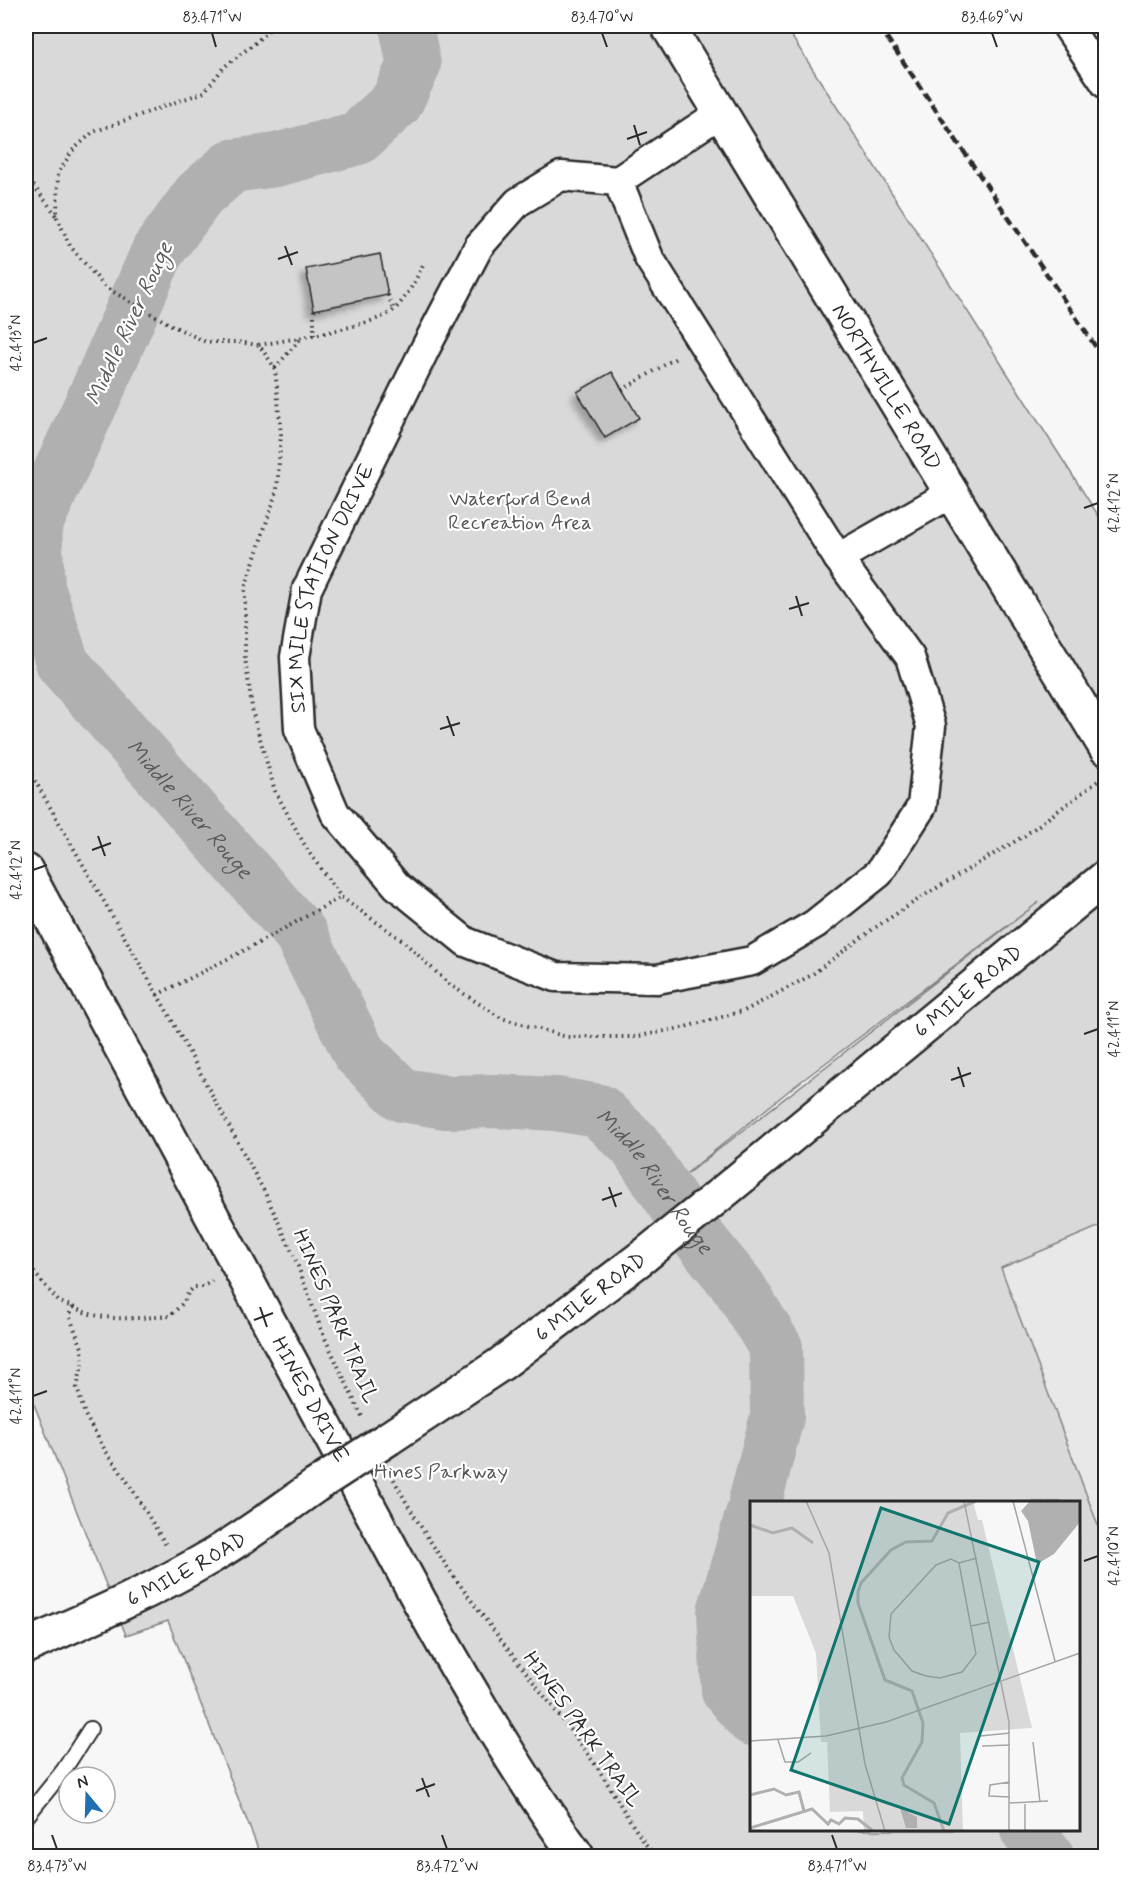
<svg xmlns="http://www.w3.org/2000/svg" width="1131" height="1882" viewBox="0 0 1131 1882" font-family="Mynerve,sans-serif">
<style>
.built{fill:#e8e8e8}
.green{fill:#d9d9d9;stroke:#828282;stroke-width:1.5;fill-rule:evenodd}
.lines{fill:none;stroke-linecap:round;stroke-linejoin:round}
.river{stroke:#b0b0b0;stroke-width:54}
.building{fill:#c4c4c4;stroke:#2b2b2b;stroke-width:1.5;filter:url(#shadow)}
.service-casing{stroke:#2b2b2b;stroke-width:18}
.minor-casing{stroke:#2b2b2b;stroke-width:33}
.tertiary-casing{stroke:#2b2b2b;stroke-width:38}
.path{stroke:#2b2b2b;stroke-width:4;stroke-dasharray:1.5 4.5;stroke-linecap:butt}
.service{stroke:#fff;stroke-width:14}
.minor{stroke:#fff;stroke-width:28}
.tertiary{stroke:#fff;stroke-width:33}
.rail{stroke:#2b2b2b;stroke-width:4.5;stroke-dasharray:9 4.5;stroke-linecap:butt}
.tertiary-bridge-casing{stroke:#2b2b2b;stroke-width:38;stroke-linecap:butt}
.tertiary-bridge{stroke:#fff;stroke-width:33}
.ticks{fill:none;stroke:#2b2b2b;stroke-width:2}
.labels{text-anchor:middle;stroke-width:4.5;stroke-linejoin:round;paint-order:stroke}
.street-label{font-size:21px;fill:#2b2b2b;stroke:#fff}
.park-label{font-size:21px;fill:#565656;stroke:#fff}
.water-label{font-size:22px;font-style:italic;fill:#5a5a5a;stroke:#fff}
.inset-river{fill:none;stroke:#b0b0b0;stroke-width:3}
.inset-road{fill:none;stroke:#a5a5a5;stroke-width:1.5}
.view{fill:#0f766e;fill-opacity:0.15;stroke:#0f766e;stroke-width:3}
.inset-edge{fill:none;stroke:#2b2b2b;stroke-width:3}
.neatline{fill:none;stroke:#2b2b2b;stroke-width:2}
.ticks-label{font-size:15px;text-anchor:middle;fill:#2b2b2b}
</style>
<defs>
<filter id="shadow"><feDropShadow dx="-5.5" dy="5.5" stdDeviation="3" flood-color="#0004"/></filter>
</defs>
<rect width="100%" height="100%" fill="#f7f7f7"/>
<filter id="ink" filterUnits="userSpaceOnUse"><feTurbulence type="fractalNoise" baseFrequency=".0167" numOctaves="2"/><feDisplacementMap in="SourceGraphic" scale="12" xChannelSelector="R" yChannelSelector="G"/><feConvolveMatrix kernelMatrix="1 2 1 2 8 2 1 2 1" color-interpolation-filters="sRGB"/></filter>
<g filter="url(#ink)">
<!-- built -->
<path class="built" d="M1105,1224V1544L1001,1268Z"/>
<!-- green -->
<path class="green" d="M26,26H785L1105,526V1224L1001,1268L1105,1544V1856H261L168,1621L126,1635L26,1384ZM1039,902L666,1190L791,1089ZM752,1502H1078V1830H752Z"/>
<g class="lines">
<!-- river -->
<g class="river">
<path id="s1" d="M406,26L414,65L396,103L358,138L276,160L232,166L199,195L158,251L98,389L35,526L38,588L63,664L300,933L359,1053L402,1095L446,1102L495,1101L556,1104L599,1111L634,1144L690,1227L739,1287L776,1348L777,1417L755,1502"/>
<path d="M752,1515L724,1612L728,1691L752,1719"/>
<path d="M1027,1830L1047,1856"/>
</g>
</g>
<!-- building -->
<g class="building">
<path d="M380,254L388,295L314,310L306,269Z"/>
<path d="M612,372L639,418L605,438L577,392Z"/>
</g>
<g class="lines">
<defs>
<path id="service" d="M26,1817L63,1771L90,1729"/>
<g id="minor">
<path d="M1067,26L1106,84"/>
<path id="s2" d="M618,181L649,258L838,558L910,657L931,726L922,806L879,873L815,924L752,961L657,979L556,977L466,942L397,886L335,813L299,729L295,657L307,589L426,347L479,246L518,202L561,176L618,181L722,112"/>
<path d="M838,558L952,493"/>
</g>
<g id="tertiary">
<path id="s3" d="M668,26L1106,748"/>
<path id="s4" d="M26,871L420,1602C468,1689 519,1775 577,1856"/>
<path id="s5" d="M389,1438L501,1364L645,1255L727,1189L1106,877"/>
<path id="s6" d="M26,1646C88,1619 153,1591 212,1556C248,1535 281,1510 315,1486"/>
</g>
</defs>
<!-- service casing -->
<use href="#service" class="service-casing"/>
<!-- minor casing -->
<use href="#minor" class="minor-casing"/>
<!-- tertiary casing -->
<use href="#tertiary" class="tertiary-casing"/>
<!-- path -->
<g class="path">
<path d="M273,26L255,43L224,67L204,92L93,132L72,151L58,174L57,217L70,246L105,287L173,326L206,342H237L259,345L275,368L281,434L277,490L245,588V658L253,714L275,791L308,851L341,897L403,941L449,984L501,1018L567,1037H634L681,1028L744,1011L810,976L873,929L925,895L1024,836L1102,778"/>
<path d="M26,176L57,216"/>
<path d="M388,295L394,310"/>
<path d="M314,310V335"/>
<path d="M259,345C286,340 378,326 395,309C407,297 415,281 423,265"/>
<path d="M275,368L302,337"/>
<path d="M622,390L678,357"/>
<path d="M26,765L169,1015L264,1191L295,1258L322,1332L363,1419"/>
<path d="M157,995L251,947L341,897"/>
<path d="M26,1263L59,1302L73,1307L69,1315L82,1348L83,1361L77,1387L85,1415L105,1450L127,1481L166,1545"/>
<path d="M73,1307C102,1323 138,1318 170,1316L184,1302L188,1293L194,1287H203L212,1281"/>
<path d="M391,1474C444,1577 523,1664 590,1757C613,1789 630,1826 655,1856"/>
</g>
<!-- service -->
<use href="#service" class="service"/>
<!-- minor -->
<use href="#minor" class="minor"/>
<!-- tertiary -->
<use href="#tertiary" class="tertiary"/>
<!-- rail -->
<path class="rail" d="M879,26L1106,362"/>
<defs>
<path id="tertiary-bridge" d="M315,1486L389,1438"/>
</defs>
<!-- tertiary-bridge casing -->
<use href="#tertiary-bridge" class="tertiary-bridge-casing"/>
<!-- tertiary-bridge -->
<use href="#tertiary-bridge" class="tertiary-bridge"/>
</g>
</g>
<!-- ticks -->
<path class="ticks" d="M212,33L216,47M602,33L607,47M992,33L997,47M634,125L640,145M627,139L647,132M285,246L292,265M278,259L298,252M33,343L47,338M1084,508L1098,503M796,596L802,616M789,609L809,603M447,716L454,736M440,729L460,723M98,836L105,856M92,850L111,843M33,870L47,865M1084,1034L1098,1029M958,1067L964,1087M951,1080L971,1073M609,1187L616,1207M602,1200L622,1193M260,1307L267,1327M254,1320L273,1313M33,1396L47,1391M1084,1561L1098,1556M422,1778L429,1797M416,1791L435,1784M52,1835L57,1849M442,1835L447,1849M832,1835L837,1849"/>
<g class="labels">
<!-- street labels -->
<g class="street-label">
<text dy="7" stroke="none"><textPath href="#s3" startOffset="422">NORTHVILLE ROAD</textPath></text>
<text dy="7" stroke="none"><textPath href="#s2" startOffset="1665">SIX MILE STATION DRIVE</textPath></text>
<text dy="7" stroke="none"><textPath href="#s5" startOffset="732">6 MILE ROAD</textPath></text>
<text dy="7" stroke="none"><textPath href="#s5" startOffset="246">6 MILE ROAD</textPath></text>
<text transform="translate(336 1316) rotate(67)" y="7">HINES PARK TRAIL</text>
<text dy="7" stroke="none"><textPath href="#s4" startOffset="600">HINES DRIVE</textPath></text>
<text dy="7" stroke="none"><textPath href="#s6" startOffset="178">6 MILE ROAD</textPath></text>
<text transform="translate(583 1729) rotate(54)" y="7">HINES PARK TRAIL</text>
</g>
<!-- park labels -->
<g class="park-label">
<text x="520" y="505">Waterford Bend<tspan x="520" dy="24">Recreation Area</tspan></text>
<text x="441" y="1478">Hines Parkway</text>
</g>
<!-- water labels -->
<g class="water-label">
<text transform="translate(128 323) rotate(-65)" y="8">Middle River Rouge</text>
<text dy="8" stroke="none"><textPath href="#s1" startOffset="1012">Middle River Rouge</textPath></text>
<text dy="8" stroke="none"><textPath href="#s1" startOffset="1660">Middle River Rouge</textPath></text>
</g>
</g>
<!-- overview -->
<g transform="translate(750 1501)">
<rect width="330" height="330" fill="#f7f7f7"/>
<path d="M0,0H223L228,19H232L282,227L210,232L213,330H114L113,310L80,311L77,241H71L66,152L43,95H0Z" fill="#d9d9d9"/>
<path d="M280,0H330V21L304,53L287,63L278,20L271,10ZM150,307L167,316V327H156Z" fill="#b0b0b0"/>
<path class="inset-river" d="M0,24L23,32L42,27L63,42M0,294L24,288L36,294L49,291L54,310M0,327L62,308L78,323L81,319L89,323L95,317L108,318L123,330M194,330L184,302L154,284L152,277L172,241L173,222L162,190L135,179L108,102V91L111,82L141,49L156,41L182,40L198,12L226,0"/>
<path class="inset-road" d="M56,0L79,52L115,263L135,330M214,0L259,221V330M263,0L305,160M209,62L226,153L212,171L190,177L176,175L162,170L144,149L139,136L141,113L186,64L201,58L209,62L227,57M221,125L240,121M230,235L260,232M28,239L35,261H48L61,252M0,240L76,235L136,221L330,152M283,241L290,301M232,245L260,244M260,296L239,295L240,284L260,281M260,302L298,300M275,330V303"/>
<path class="view" d="M131,7L289,61L199,323L41,269Z"/>
<rect width="330" height="330" class="inset-edge"/>
</g>
<!-- margin -->
<rect width="1131" height="1882" fill="none" stroke="#fff" stroke-width="66"/>
<!-- north arrow -->
<g transform="translate(87 1795) rotate(341)"><circle r="28" fill="#ffffff" stroke="#aaaaaa" stroke-width="1.5"/>
<path d="M0-4.5L10 22L0 15L-10 22Z" fill="#1f6fb2"/>
<text y="-9" font-size="16" font-weight="bold" text-anchor="middle" fill="#2b2b2b">N</text>
</g>
<rect x="33" y="33" width="1065" height="1816" class="neatline"/>
<g class="ticks-label">
<text x="212" y="22">83.471°W</text>
<text x="602" y="22">83.470°W</text>
<text x="992" y="22">83.469°W</text>
<text transform="translate(16 343) rotate(-90)" y="5">42.413°N</text>
<text transform="translate(1114 503) rotate(-90)" y="5">42.412°N</text>
<text transform="translate(16 870) rotate(-90)" y="5">42.412°N</text>
<text transform="translate(1114 1029) rotate(-90)" y="5">42.411°N</text>
<text transform="translate(16 1396) rotate(-90)" y="5">42.411°N</text>
<text transform="translate(1114 1556) rotate(-90)" y="5">42.410°N</text>
<text x="57" y="1871">83.473°W</text>
<text x="447" y="1871">83.472°W</text>
<text x="837" y="1871">83.471°W</text>
</g>
</svg>
